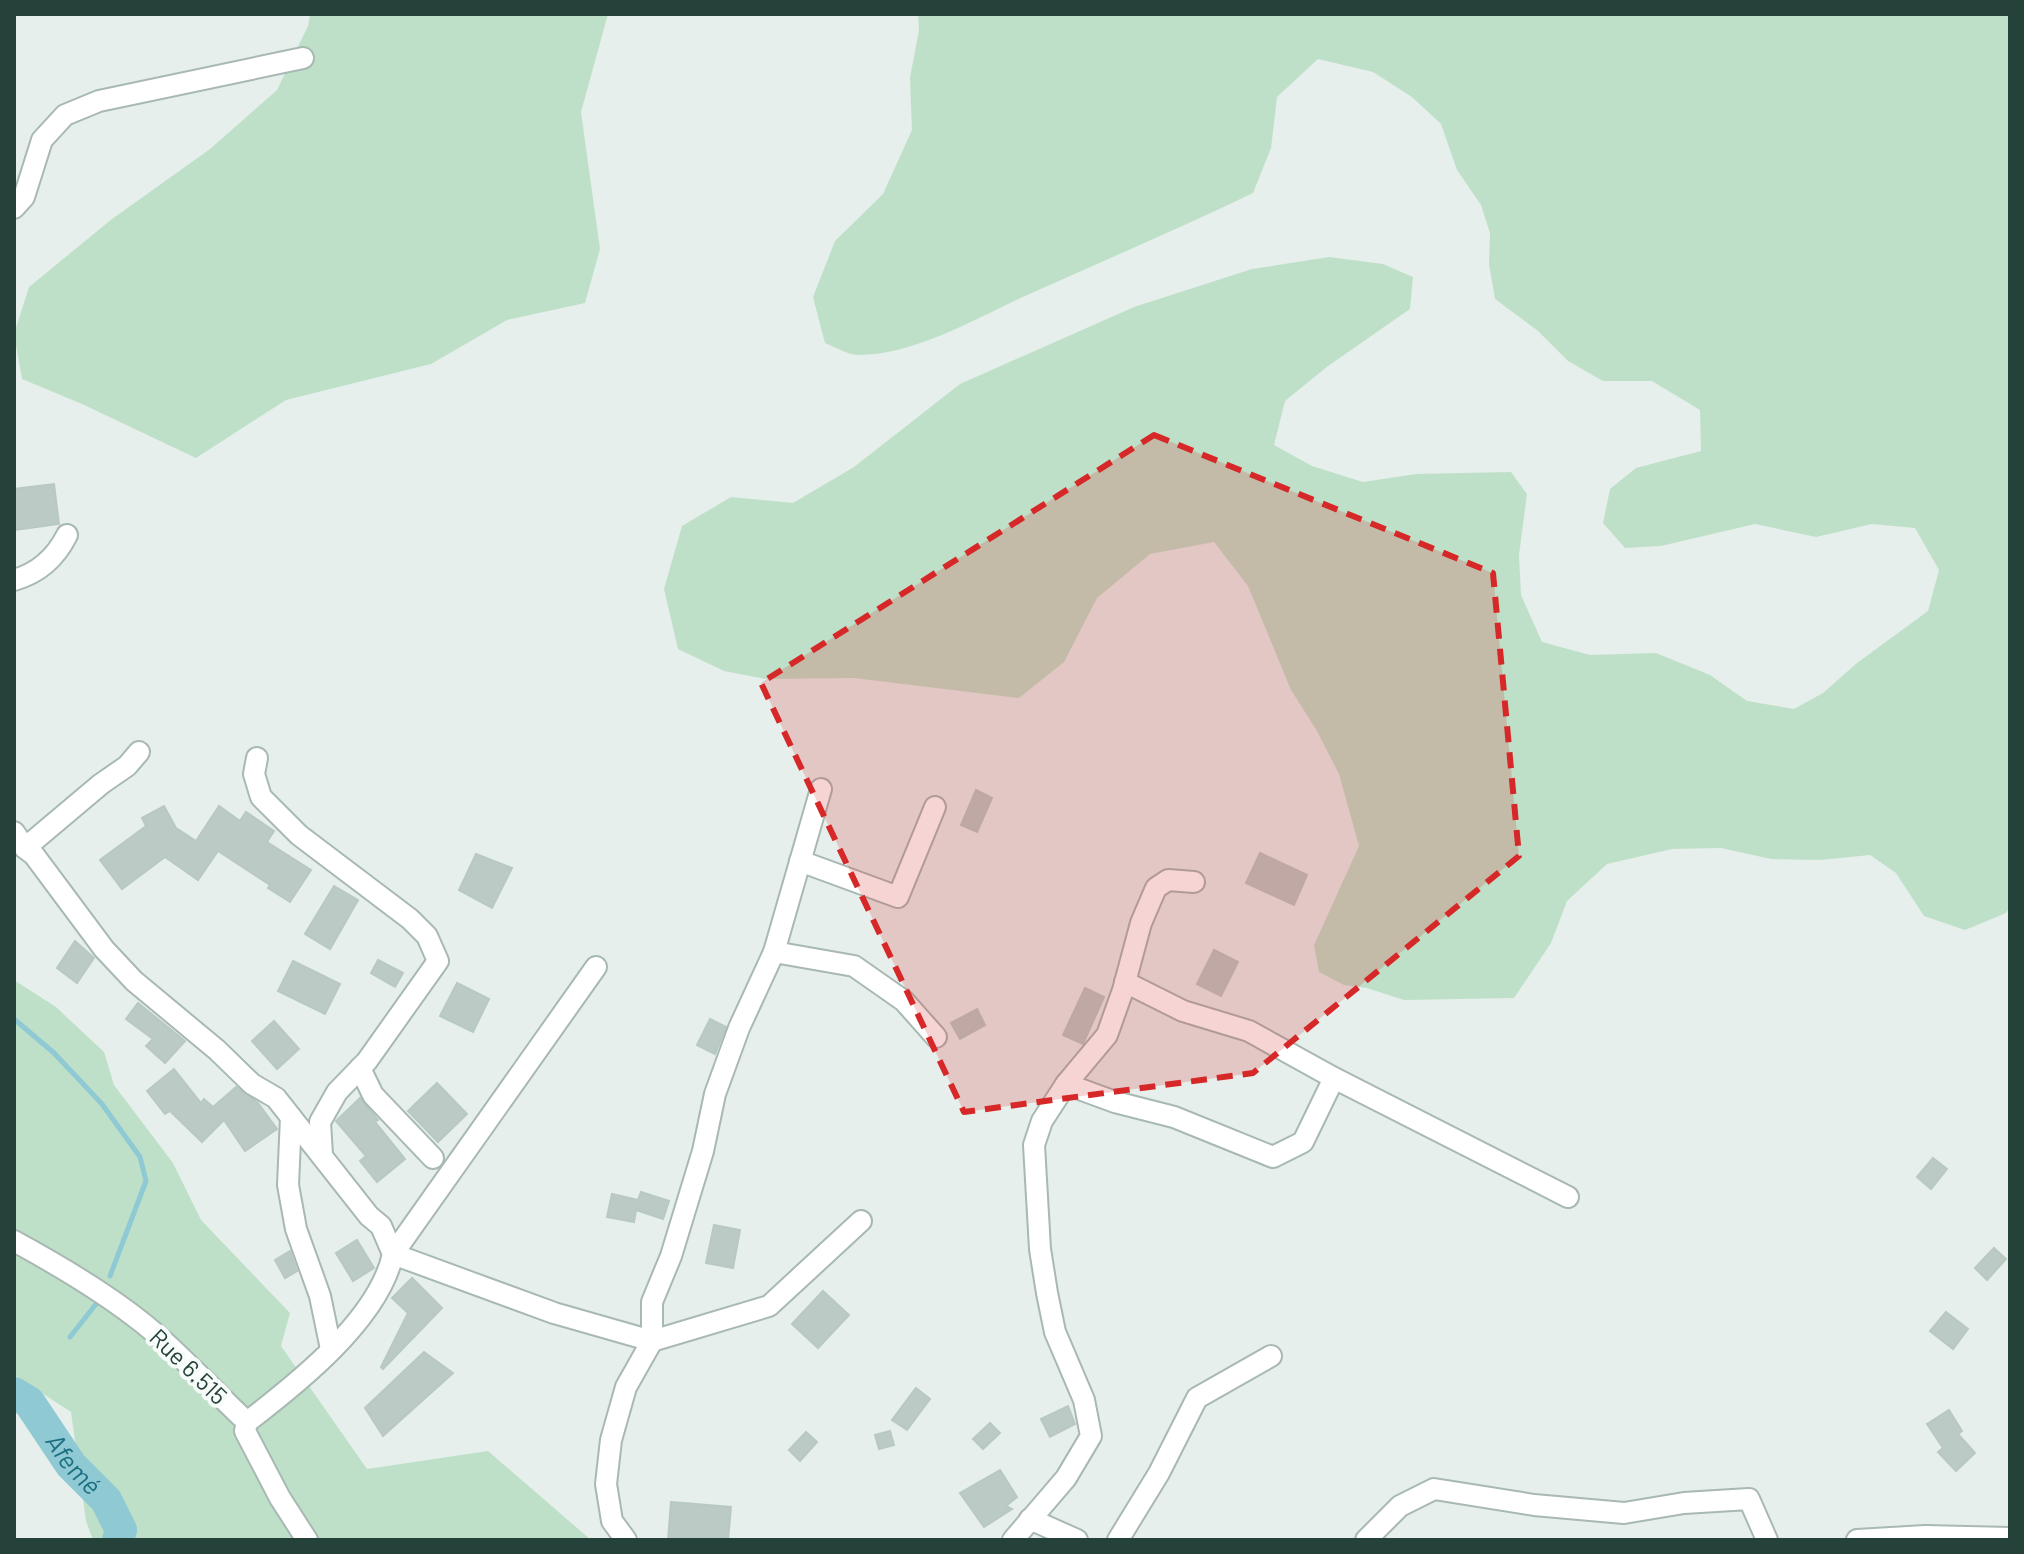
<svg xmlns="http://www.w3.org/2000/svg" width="2024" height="1554" viewBox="0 0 2024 1554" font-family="Barlow,sans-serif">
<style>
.green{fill:#bfe0c8}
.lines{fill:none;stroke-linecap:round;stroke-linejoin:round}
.stream{stroke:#8ec9d4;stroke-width:5}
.river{stroke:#8ec9d4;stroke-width:32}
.building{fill:#bbcac4;stroke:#b8c9c2;stroke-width:2}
.minor-casing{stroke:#a8b8b2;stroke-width:24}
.minor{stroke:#fff;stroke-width:20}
.marked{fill:#d62828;fill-opacity:0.2;stroke:#d62828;stroke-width:6;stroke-dasharray:16 10;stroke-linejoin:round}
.labels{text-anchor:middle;stroke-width:8;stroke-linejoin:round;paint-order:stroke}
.street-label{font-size:24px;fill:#24423a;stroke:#f7fbf9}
.water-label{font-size:26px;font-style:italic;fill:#1c6f80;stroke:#f7fbf9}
</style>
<rect width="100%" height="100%" fill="#e6efeb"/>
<!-- green -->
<g class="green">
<path d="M310,14H608L581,112L600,249L585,303L507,320L431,364L286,400L196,458L82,404L22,379L14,334L29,287L112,219L210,149L277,90L308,26Z"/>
<path d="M918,14H2010V907L2006,913L1965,930L1924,916L1896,873L1870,855L1820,860L1771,859L1721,848L1672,849L1607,864L1567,901L1551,943L1514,998L1404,1000L1367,988L1344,985L1319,972L1314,945L1359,846L1339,774L1317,731L1291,690L1248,586L1214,542L1150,554L1097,598L1064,662L1019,698L854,678L765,679L724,671L678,649L664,589L682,526L731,497L793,503L854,467L960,384L1134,307L1252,269L1329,257L1383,264L1413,277L1410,309L1328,366L1285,401L1274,445L1312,466L1363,482L1416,474L1511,472L1527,494L1519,555L1521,595L1542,642L1590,655L1656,653L1710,675L1747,701L1794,709L1823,693L1857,663L1928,611L1939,570L1915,528L1872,524L1816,537L1755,524L1661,546L1625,548L1603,523L1610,489L1636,468L1701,451L1700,410L1652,381H1603L1568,361L1538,331L1495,299L1489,264L1490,233L1481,205L1457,170L1441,124L1412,97L1373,72L1318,59L1277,97L1271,148L1253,193C1178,229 1101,262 1025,296C977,318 914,355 859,355C848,355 835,347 825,343L813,297L835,241L883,194L912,130L910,78L919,30Z"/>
<path d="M14,980L56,1007L104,1052L114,1085L173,1163L201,1220L290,1313L281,1346L367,1469L488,1451L591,1540H93L86,1521L71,1412L14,1375Z"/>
</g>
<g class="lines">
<!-- stream -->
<g class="stream">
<path d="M14,1019L54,1053L102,1104L140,1157L146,1181L110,1276"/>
<path d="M70,1337L100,1299"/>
</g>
<!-- river -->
<path class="river" id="s1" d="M14,1393L29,1402L71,1465L106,1500L121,1530L118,1540"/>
</g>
<!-- building -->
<g class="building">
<path d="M54,484L59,524L14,530V489Z"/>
<path d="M976,790L992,798L977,832L961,825Z"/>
<path d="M164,806L176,828L196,841L219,806L240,821L246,812L274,831L267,842L311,870L290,902L268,888L270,885L218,851L198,880L165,857L122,889L100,860L146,826L142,818Z"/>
<path d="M1260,853L1307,875L1294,905L1246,883Z"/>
<path d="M476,854L512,868L492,908L459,890Z"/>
<path d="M334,886L358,900L330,949L305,934Z"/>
<path d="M75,941L94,958L77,983L57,968Z"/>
<path d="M1214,950L1238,962L1221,996L1197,984Z"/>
<path d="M378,960L403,973L395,987L371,973Z"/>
<path d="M293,961L340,984L325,1014L278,991Z"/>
<path d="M457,983L489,999L473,1032L440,1016Z"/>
<path d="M1085,988L1104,997L1083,1044L1063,1035Z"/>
<path d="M138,1003L185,1041L165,1063L146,1046L153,1039L126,1019Z"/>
<path d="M977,1009L985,1025L960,1039L951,1023Z"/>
<path d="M710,1019L726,1027L715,1054L697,1045Z"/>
<path d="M274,1021L299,1049L277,1069L252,1041Z"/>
<path d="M174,1069L201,1103L204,1099L213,1107L236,1087L258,1103L277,1129L245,1151L224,1120L202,1142L170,1111L165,1114L147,1091Z"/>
<path d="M437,1083L467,1114L438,1142L408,1111Z"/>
<path d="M360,1098L378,1120L375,1122L405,1159L377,1182L360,1161L366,1156L336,1121Z"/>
<path d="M1933,1158L1947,1169L1931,1189L1917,1177Z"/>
<path d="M641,1192L669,1201L663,1219L636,1210L634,1222L607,1217L612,1194L638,1200Z"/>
<path d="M714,1225L740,1230L733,1268L706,1263Z"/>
<path d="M357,1240L374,1268L353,1281L336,1253Z"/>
<path d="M1994,1248L2006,1259L1987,1280L1975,1268Z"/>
<path d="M290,1251L297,1271L285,1278L275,1260Z"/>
<path d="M412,1278L442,1308L383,1369L381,1367L408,1313L392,1298Z"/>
<path d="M823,1291L849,1315L818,1348L792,1324Z"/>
<path d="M1946,1312L1968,1329L1953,1349L1930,1331Z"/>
<path d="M424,1352L453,1373L383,1436L365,1408Z"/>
<path d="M916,1388L930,1399L907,1430L892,1420Z"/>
<path d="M1068,1406L1075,1424L1050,1437L1041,1419Z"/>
<path d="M1949,1410L1962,1431L1958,1434L1975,1453L1956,1471L1938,1452L1943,1448L1927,1424Z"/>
<path d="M990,1423L1000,1433L983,1449L973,1439Z"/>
<path d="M890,1431L894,1445L879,1449L875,1435Z"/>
<path d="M806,1432L817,1442L800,1461L789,1450Z"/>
<path d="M1000,1470L1017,1497L1006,1506L1012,1509L984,1527L960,1493Z"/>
<path d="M671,1502L731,1507L728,1540H668Z"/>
</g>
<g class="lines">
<defs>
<g id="minor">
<path d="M14,208L24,197L42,140L65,115L99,101L303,58"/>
<path d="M14,580C39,573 56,557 67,535"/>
<path d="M257,758L254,774L261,797L299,835L410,919L427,936L438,961L367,1061L337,1092L320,1122L322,1155"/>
<path d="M14,832L25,848L34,855L104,949L134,981L217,1050L252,1084L276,1098L369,1216L381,1226L393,1254L554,1313L652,1341L769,1306L861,1221"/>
<path d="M25,848L101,784L127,766L139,752"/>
<path d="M800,861L898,897L935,807"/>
<path d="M774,952L854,966L904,1001L936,1037"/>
<path d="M1125,982L1183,1011L1249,1031L1334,1078"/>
<path d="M360,1068L373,1095L433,1158"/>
<path d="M1066,1084L1115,1102L1174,1117L1273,1157L1303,1142L1334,1078L1568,1197"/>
<path d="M291,1117L288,1185L296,1229L320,1296L331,1349"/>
<path d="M14,1241C60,1266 104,1292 144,1324C181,1354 212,1390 247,1422L245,1431L280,1498L307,1540"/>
<path d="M247,1422C298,1383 379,1319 393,1254L596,967"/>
<path d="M1030,1519L1077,1540"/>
<path d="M626,1540L612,1521L606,1484L611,1440L626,1387L652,1341V1302L671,1256L703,1151L715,1094L739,1028L774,952L821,789"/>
<path d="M1013,1540L1066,1478L1091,1436L1084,1400L1055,1332L1047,1293L1040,1249L1034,1145L1042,1121L1066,1084L1107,1035L1123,990L1141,923L1156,888L1168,880L1194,882"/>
<path d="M1118,1540L1159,1473L1197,1398L1271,1356"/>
<path d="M1366,1540L1400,1506L1434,1489L1534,1505L1624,1513L1684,1503L1749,1499L1767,1540"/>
<path d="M1857,1540L1925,1536L2010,1538"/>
</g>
</defs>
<!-- minor casing -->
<use href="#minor" class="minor-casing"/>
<!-- minor -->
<use href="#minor" class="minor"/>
</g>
<!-- marked area -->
<path class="marked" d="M1154,435L1493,573L1519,856L1253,1073L964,1112L761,683Z"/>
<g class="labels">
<!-- street labels -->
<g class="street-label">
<text transform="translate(188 1367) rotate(44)" y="8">Rue 6.515</text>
</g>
<!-- water labels -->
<g class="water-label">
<text dy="9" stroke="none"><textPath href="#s1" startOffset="94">Afemé</textPath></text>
</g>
</g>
<!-- border -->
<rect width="2024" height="1554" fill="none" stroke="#24423a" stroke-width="32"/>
</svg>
